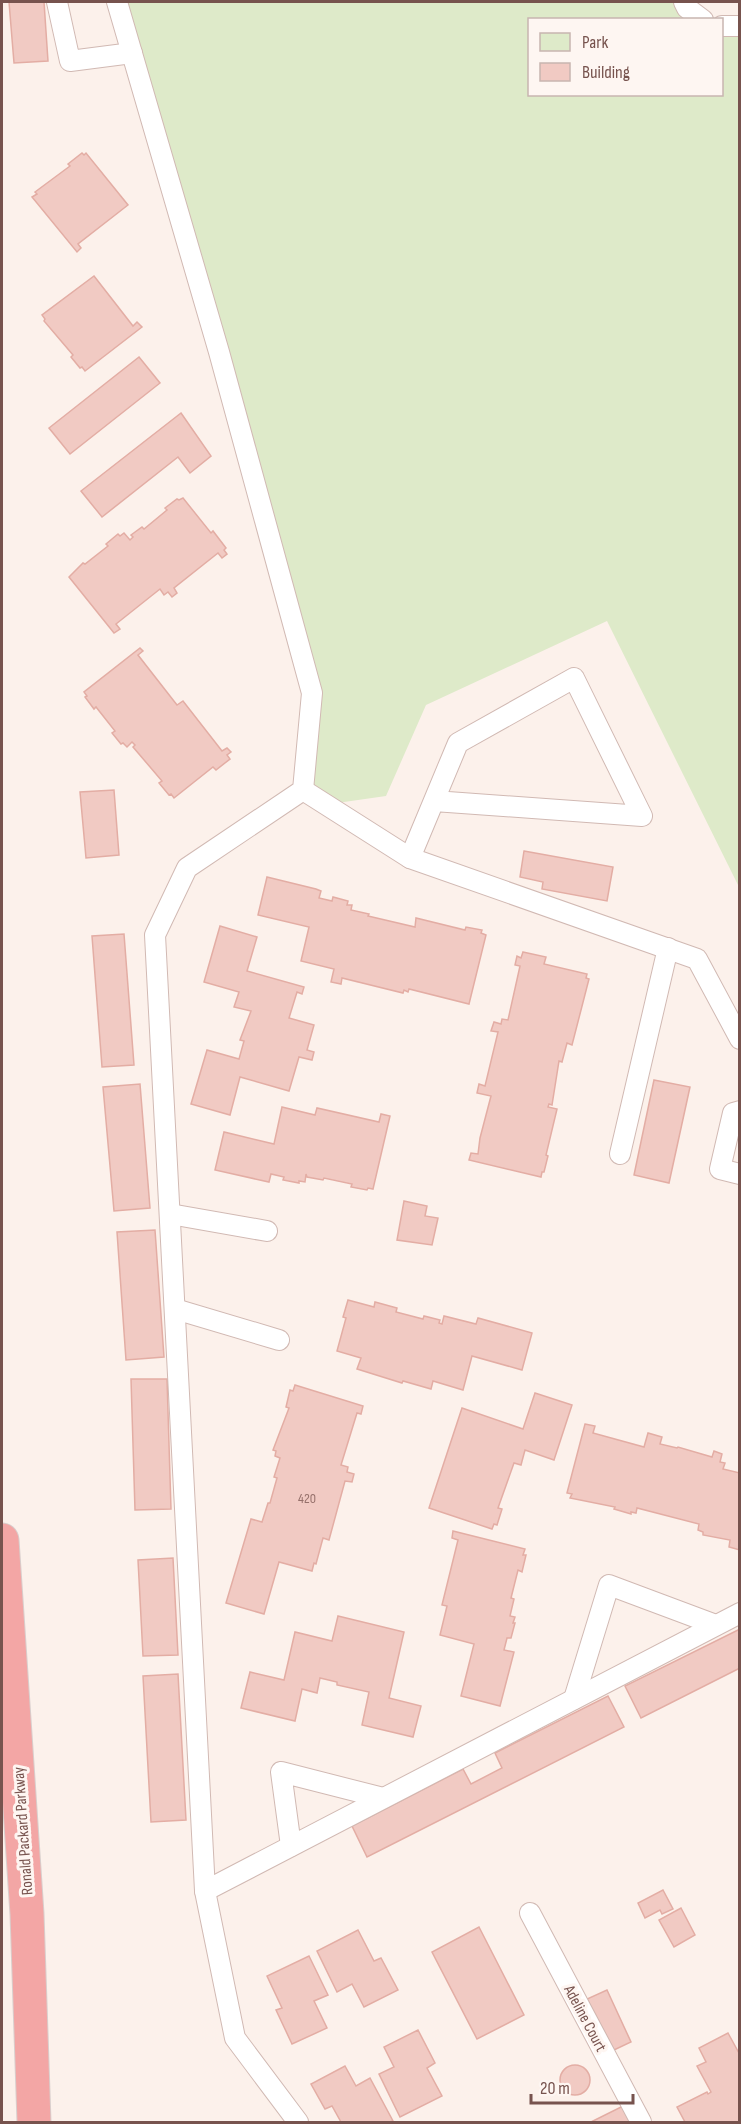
<svg xmlns="http://www.w3.org/2000/svg" width="741" height="2124" viewBox="0 0 741 2124" font-family="'Sofia Sans Condensed',sans-serif">
<style>
.green{fill:#deeac9}
.building{fill:#f1cac3;stroke:#e3ada4;stroke-width:1.5}
.lines{fill:none;stroke-linecap:round;stroke-linejoin:round}
.service-casing{stroke:#d1b9b3;stroke-width:22}
.motorway-casing{stroke:#d9cfcd;stroke-width:35}
.service{stroke:#fff;stroke-width:20}
.motorway{stroke:#f3a6a5;stroke-width:33}
.labels{text-anchor:middle;stroke-width:6;stroke-linejoin:round;paint-order:stroke}
.number-label{font-size:14px;fill:#96716b}
.street-label{font-size:16px;fill:#77534e;stroke:#fef6f2}
</style>
<rect width="100%" height="100%" fill="#fcf1eb"/>
<!-- green -->
<path class="green" d="M114,2H684L687,8L717,19L530,20V94H722V21L739,26V887L607,621L426,705L386,796L309,807L312,693Z"/>
<!-- building -->
<g class="building">
<path d="M9,2H44L48,61L14,63Z"/>
<path d="M82,153L84,155L86,153L128,205L78,244L81,248L77,252L32,197L37,194L35,192L70,166L68,164Z"/>
<path d="M94,276L133,326L137,322L142,327L85,371L82,367L80,368L71,357L73,355L44,321L45,319L42,315Z"/>
<path d="M139,357L160,383L70,454L49,428Z"/>
<path d="M181,413L211,456L190,473L178,457L102,517L81,491Z"/>
<path d="M183,498L211,533L213,531L226,548L224,550L227,554L222,558L218,553L174,588L177,593L172,597L168,592L164,595L160,589L116,624L120,629L114,633L69,577L83,563L85,564L108,546L106,544L118,534L120,536L124,533L130,540L133,537L131,535L142,527L144,529L167,510L165,508L177,499L179,500Z"/>
<path d="M140,648L143,651L138,655L177,705L183,701L222,751L227,748L231,752L227,755L230,759L216,770L213,767L174,798L171,794L169,795L159,783L162,781L133,747L135,745L132,742L127,747L123,743L121,744L112,733L115,731L96,707L94,709L85,697L87,696L84,692Z"/>
<path d="M114,790L119,855L86,858L80,792Z"/>
<path d="M524,851L613,867L607,901L542,889L543,882L520,877Z"/>
<path d="M267,877L316,889L321,891L319,898L332,901L333,897L348,901L347,905H352L351,910L369,914L368,916L415,927L416,918L465,930L466,927L482,930L481,933L486,935L469,1004L409,989L408,992L404,990L403,993L342,978L341,984L331,982L334,969L301,961L309,927L258,915Z"/>
<path d="M220,926L257,937L247,971L304,987L302,994L297,992L289,1018L314,1025L307,1050L314,1052L312,1060L299,1057L289,1091L240,1077L230,1115L191,1104L207,1050L239,1059L244,1041L240,1040L251,1011L234,1007L239,992L204,982Z"/>
<path d="M124,934L134,1065L102,1067L92,936Z"/>
<path d="M523,952L546,957L544,964L587,974L586,978L589,979L572,1045L567,1043L562,1062L559,1061L552,1105L549,1104L548,1107L557,1109L546,1155L548,1156L544,1172H542L541,1177L469,1160L471,1153L478,1154L480,1138L491,1096L477,1093L479,1084L485,1086L498,1032L491,1031L494,1022L501,1024L502,1019L508,1020L520,966L515,965L517,956L521,958Z"/>
<path d="M654,1080L690,1087L669,1183L634,1175Z"/>
<path d="M140,1084L150,1208L114,1211L103,1087Z"/>
<path d="M282,1107L315,1115L317,1108L379,1122L381,1114L390,1116L373,1189L368,1188L367,1190L351,1187L352,1184L324,1178L323,1180L307,1177L306,1174L305,1182L299,1181V1183L283,1180L284,1177L271,1174L269,1182L215,1170L224,1132L274,1144Z"/>
<path d="M404,1201L427,1206L425,1216L438,1218L432,1245L397,1240Z"/>
<path d="M155,1230L164,1357L126,1360L117,1232Z"/>
<path d="M348,1300L374,1307L375,1302L397,1308L396,1312L423,1319L424,1316L440,1320L439,1323L442,1324L444,1316L476,1324L478,1318L532,1333L522,1370L472,1356L463,1390L433,1381L431,1389L403,1381L402,1383L357,1369L361,1358L337,1351L346,1318L343,1317Z"/>
<path d="M131,1379H167L171,1509L135,1510Z"/>
<path d="M295,1385L363,1406L361,1414L357,1413L341,1465L348,1467L347,1472L354,1474L352,1482L345,1481L329,1540L323,1538L316,1564L314,1563L312,1571L279,1562L264,1614L226,1603L251,1519L262,1522L268,1503H270L277,1478L274,1477L280,1458L275,1456L276,1451L273,1450L289,1408L286,1407L290,1390L293,1391Z"/>
<path d="M535,1393L572,1405L554,1460L525,1450L521,1465L514,1463L498,1508L502,1509L497,1525L494,1524L492,1529L429,1508L462,1408L523,1429Z"/>
<path d="M585,1424L595,1426L593,1433L644,1447L648,1433L662,1437L660,1444L677,1448L678,1447L712,1457L714,1451L722,1454L720,1462L725,1463L723,1469L740,1473V1550L729,1547L730,1540L703,1535V1532L698,1530L699,1524L637,1508L636,1513L631,1512V1514L614,1509L615,1507L570,1498L572,1494L567,1493Z"/>
<path d="M453,1531L525,1549L523,1555H526L522,1572L518,1570L511,1598L514,1599L510,1616L515,1617L513,1623H515L511,1638H507L504,1650L514,1652L500,1706L461,1696L474,1644L440,1635L447,1606L442,1605L458,1540L452,1538Z"/>
<path d="M173,1558L178,1655L143,1656L138,1560Z"/>
<path d="M338,1616L404,1632L389,1698L421,1706L413,1737L362,1725L369,1692L337,1685V1682L320,1678L317,1693L302,1689L295,1721L241,1708L250,1672L284,1680L295,1632L332,1641Z"/>
<path d="M740,1629V1668L641,1718L625,1686Z"/>
<path d="M178,1674L186,1820L151,1822L143,1676Z"/>
<path d="M608,1696L624,1727L367,1857L352,1826L463,1769L471,1784L502,1768L495,1753Z"/>
<path d="M663,1890L673,1909L662,1914L660,1910L645,1918L638,1903Z"/>
<path d="M681,1908L695,1935L674,1947L659,1920Z"/>
<path d="M479,1927L524,2015L477,2039L432,1952Z"/>
<path d="M358,1930L374,1961L381,1958L398,1990L364,2007L352,1984L337,1992L317,1951Z"/>
<path d="M309,1956L328,1995L314,2001L327,2028L292,2044L276,2010L282,2008L267,1976Z"/>
<path d="M607,1990L631,2042L614,2050L587,1999Z"/>
<path d="M418,2030L435,2063L427,2068L442,2096L400,2117L379,2074L394,2067L384,2047Z"/>
<path d="M728,2033L740,2055V2122H685L677,2107L707,2092L708,2094L711,2092L697,2066L706,2062L699,2048Z"/>
<circle cx="575" cy="2080" r="15"/>
<path d="M345,2066L356,2086L370,2078L393,2121L389,2122H341L332,2106L325,2109L311,2084Z"/>
<path d="M623,2106L631,2122H591Z"/>
</g>
<g class="lines">
<defs>
<g id="service">
<path d="M57,2L70,61L132,53"/>
<path d="M117,2L219,352L312,693L303,790L187,868L155,935L205,1891L235,2038L298,2122"/>
<path d="M684,2L687,8L703,20"/>
<path d="M722,26H740"/>
<path d="M303,790L410,858L697,959L740,1039"/>
<path d="M410,858L458,743L574,678L642,816L434,801"/>
<path d="M740,1111L733,1113L720,1169L740,1174"/>
<path d="M620,1154L668,948"/>
<path d="M170,1214L267,1231"/>
<path d="M175,1309L279,1340"/>
<path d="M574,1699L609,1585L716,1625"/>
<path d="M291,1846L281,1772L383,1798"/>
<path d="M205,1891L740,1613"/>
<path d="M530,1913L641,2122"/>
</g>
<path id="motorway" d="M2,1540L27,1914L34,2122"/>
</defs>
<!-- service casing -->
<use href="#service" class="service-casing"/>
<!-- motorway casing -->
<use href="#motorway" class="motorway-casing"/>
<!-- service -->
<use href="#service" class="service"/>
<!-- motorway -->
<use href="#motorway" class="motorway"/>
</g>
<g class="labels">
<!-- number labels -->
<g class="number-label">
<text x="307" y="1503">420</text>
</g>
<!-- street labels -->
<g class="street-label">
<text transform="translate(22 1831) rotate(-94)" y="6">Ronald Packard Parkway</text>
<text transform="translate(586 2018) rotate(62)" y="6">Adeline Court</text>
</g>
</g>
<!-- border -->
<rect width="741" height="2124" fill="none" stroke="#77534e" stroke-width="6"/>
<!-- legend -->
<rect x="528" y="18" width="195" height="78" fill="#fef6f2" stroke="#c8b5b0" stroke-width="1.5"/>
<rect x="540" y="33" width="30" height="18" fill="#deeac9" stroke="#c8b5b0" stroke-width="1.5"/>
<text x="582" y="48" font-size="18" fill="#77534e">Park</text>
<rect x="540" y="63" width="30" height="18" fill="#f1cac3" stroke="#c8b5b0" stroke-width="1.5"/>
<text x="582" y="78" font-size="18" fill="#77534e">Building</text>
<!-- scale -->
<path d="M531 2094v9h102v-9" fill="none" stroke="#77534e" stroke-width="3"/>
<text x="540" y="2094" font-size="18" fill="#77534e" stroke="#fef6f2" stroke-width="4.5" paint-order="stroke">20 m</text>
</svg>
